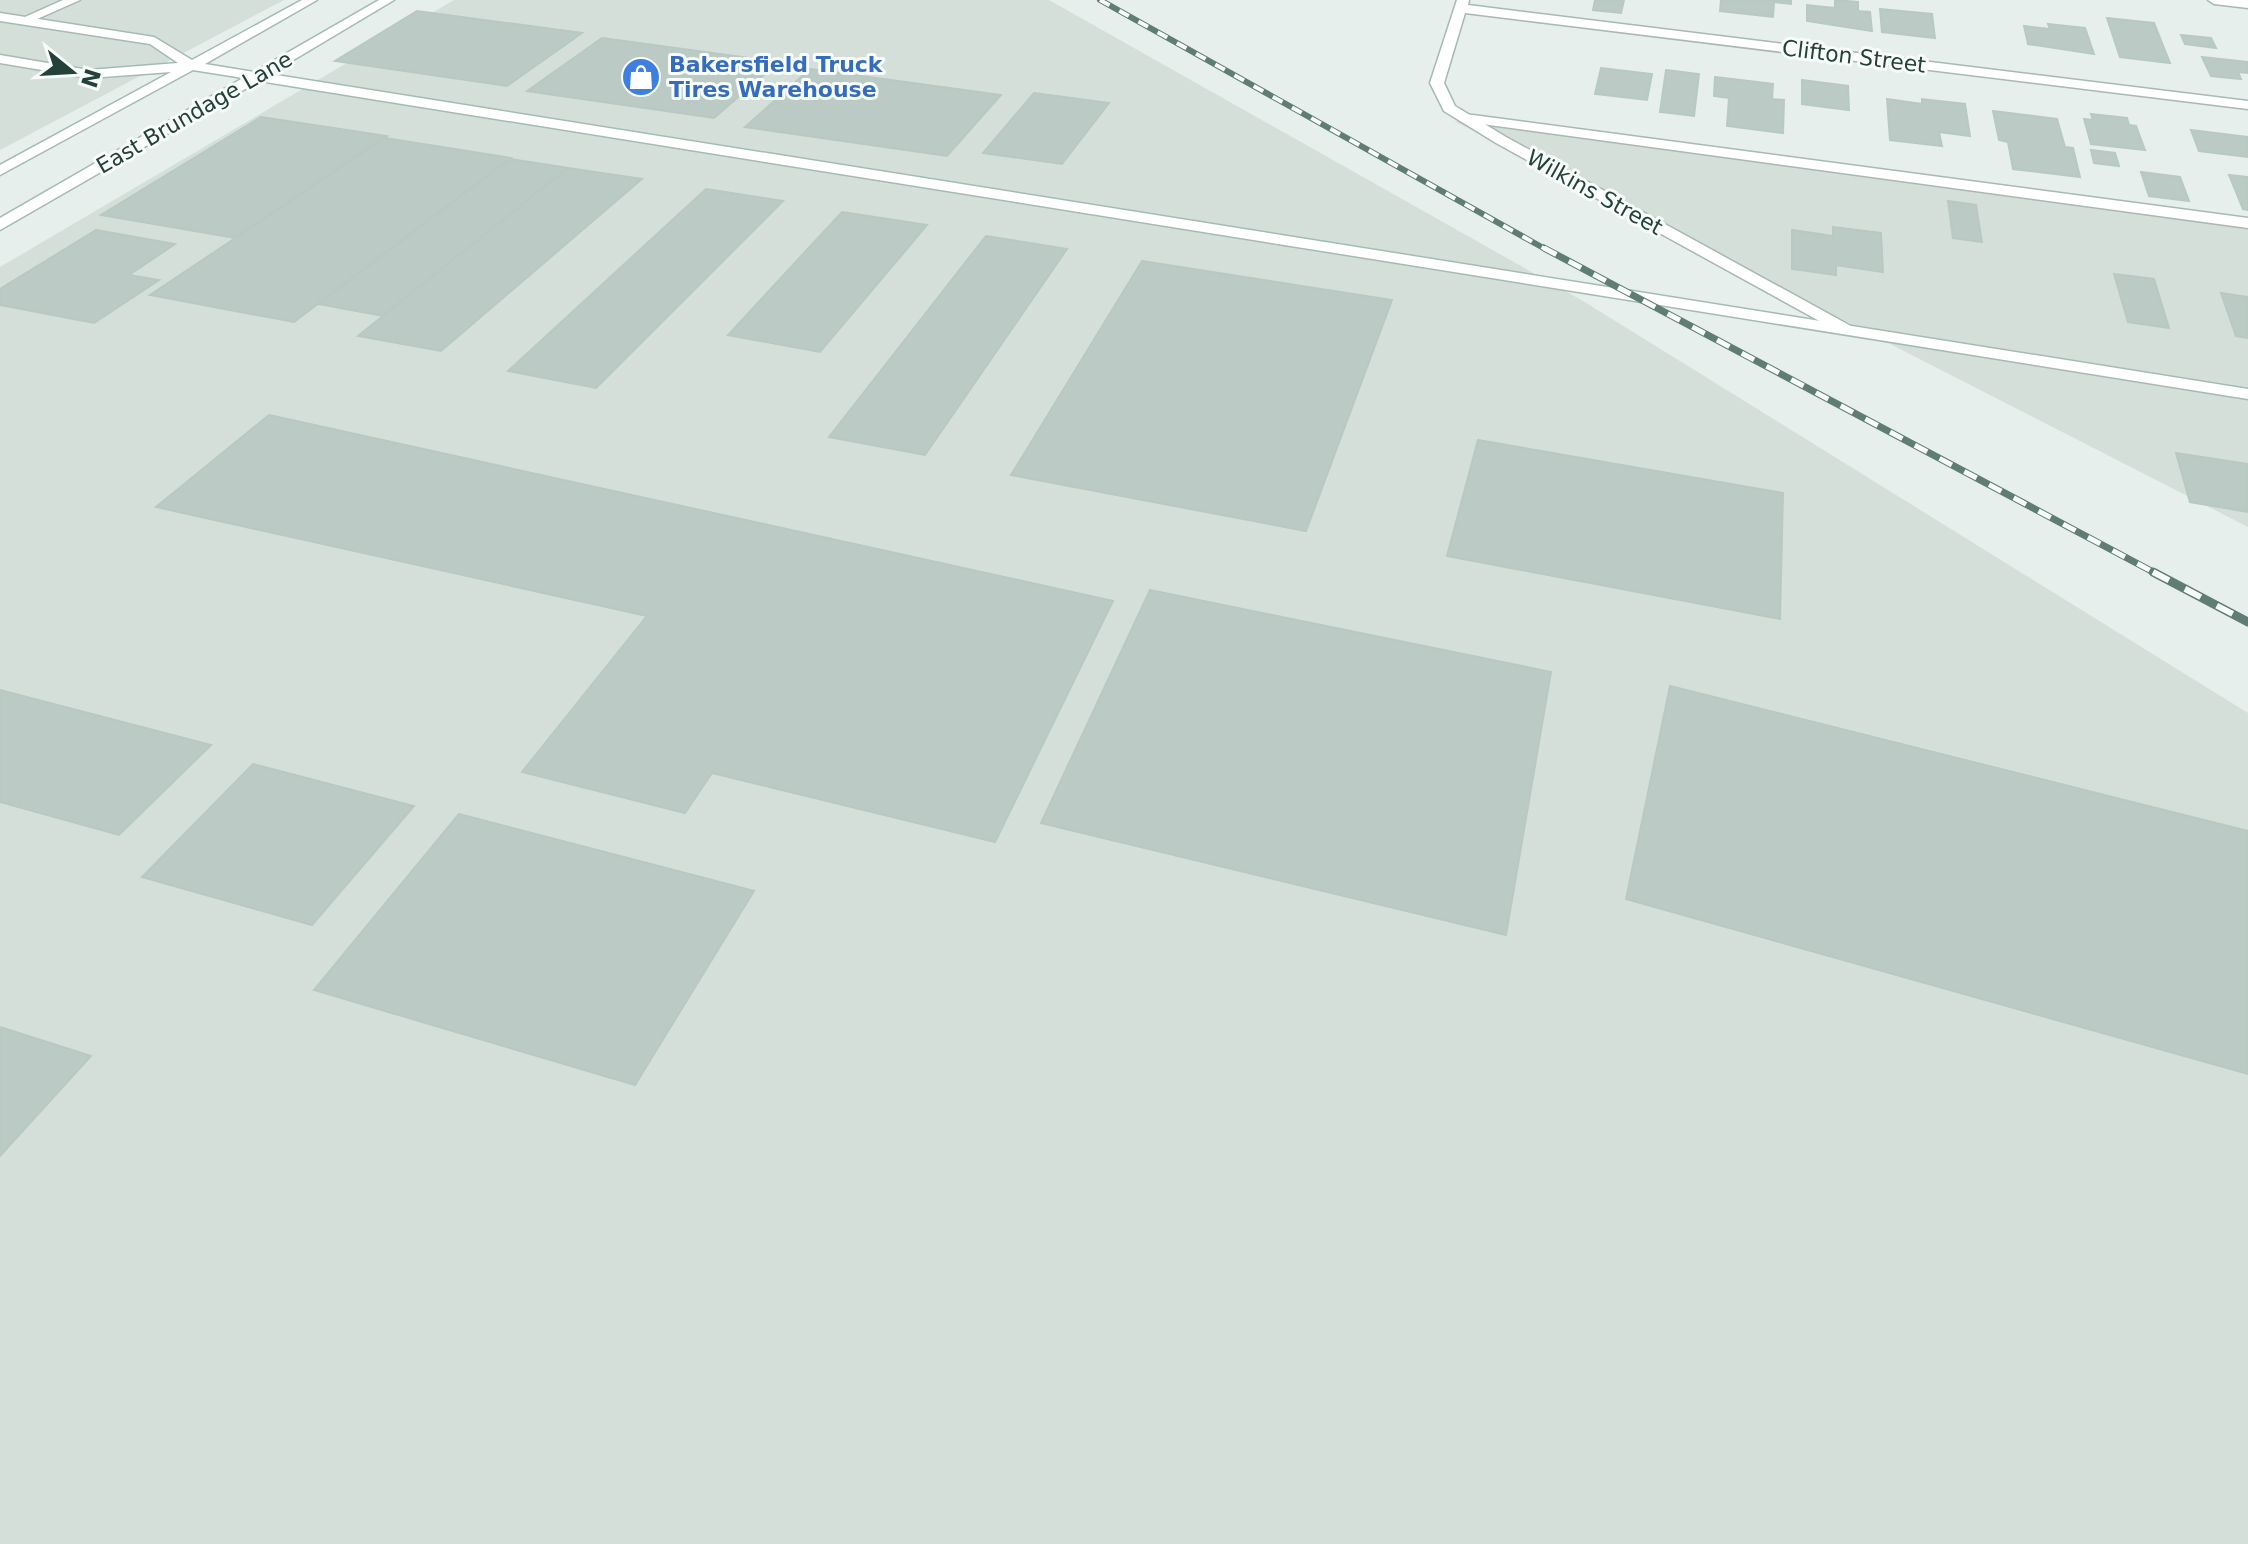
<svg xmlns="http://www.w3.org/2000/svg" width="2248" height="1544" viewBox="0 0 2248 1544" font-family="'DejaVu Sans',sans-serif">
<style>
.built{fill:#d4dfda}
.building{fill:#bbcac4;stroke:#b8c9c2;stroke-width:2}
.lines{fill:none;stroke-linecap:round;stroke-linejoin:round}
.lane-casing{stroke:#a8b8b2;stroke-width:3}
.street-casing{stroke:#a8b8b2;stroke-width:3}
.secondary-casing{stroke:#a4bbb3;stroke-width:3}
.lane{fill:#fff;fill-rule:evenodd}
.street{fill:#fff;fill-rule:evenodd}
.secondary{fill:#fff;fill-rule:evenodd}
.rail-far2-casing{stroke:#5f7d75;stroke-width:6}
.rail-far1-casing{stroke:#5f7d75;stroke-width:7}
.rail-casing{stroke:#5f7d75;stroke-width:9}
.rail-far2{stroke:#f7fbf9;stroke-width:4;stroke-dasharray:11;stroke-linecap:butt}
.rail-far1{stroke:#f7fbf9;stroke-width:5;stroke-dasharray:14;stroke-linecap:butt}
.rail{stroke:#f7fbf9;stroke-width:6;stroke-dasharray:18;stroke-linecap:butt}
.labels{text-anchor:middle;stroke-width:6;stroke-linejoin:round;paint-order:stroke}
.far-street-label{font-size:22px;fill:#24423a;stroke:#f7fbf9}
.far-shop-label{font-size:22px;font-weight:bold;fill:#366cbe;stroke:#f7fbf9;text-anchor:start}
</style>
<rect width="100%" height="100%" fill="#e6efeb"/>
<!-- built -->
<g class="built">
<path d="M0,0H284L0,150Z"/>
<path d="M454,0H1049L1583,301L2248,713V1544H0V267Z"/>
<path d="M1454,121L2248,229V527Z"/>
</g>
<!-- building -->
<g class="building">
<path d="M1595,0H1624L1621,13L1593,10Z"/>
<path d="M1721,0H1791V4L1774,2L1773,17L1720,11Z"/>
<path d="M1835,0L1858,2V11L1870,12L1872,31L1807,21V5L1835,8Z"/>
<path d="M1880,9L1932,14L1935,38L1882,32Z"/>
<path d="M417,11L582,33L507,86L335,61Z"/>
<path d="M2107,18L2154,23L2170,63L2120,57Z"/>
<path d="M2048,24L2085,28L2094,54L2028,44L2024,26L2050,29Z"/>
<path d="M2181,35L2211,38L2216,48L2185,44Z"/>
<path d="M602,38L779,62L714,118L527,91Z"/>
<path d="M2202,57L2248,62V73L2238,72L2241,79L2211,76Z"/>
<path d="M1601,68L1652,74L1647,100L1595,94Z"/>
<path d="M810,69L1001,95L947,156L745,127Z"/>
<path d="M1666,70L1699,74L1694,116L1660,112Z"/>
<path d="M1715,77L1773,84L1772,99L1784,100L1783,133L1727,126L1729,98L1714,96Z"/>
<path d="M1802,80L1848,86L1849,110L1802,104Z"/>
<path d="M1034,93L1109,103L1062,164L983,153Z"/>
<path d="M1887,99L1922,104V99L1965,104L1970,136L1939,132L1942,146L1890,140Z"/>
<path d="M1993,111L2057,119L2065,147L2073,148L2080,177L2013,169L2008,142L1999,140Z"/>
<path d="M2091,114L2127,118L2129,125L2136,126L2145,150L2091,144L2084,119L2093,120Z"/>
<path d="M261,117L387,136L235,238L101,215Z"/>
<path d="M2191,130L2248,137V157L2199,151Z"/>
<path d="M383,138H385L235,238Z"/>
<path d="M385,138L511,158L294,322L150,295Z"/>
<path d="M2091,150L2115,153L2119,166L2094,163Z"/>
<path d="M510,159L568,168L383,316L318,304Z"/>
<path d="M568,168L642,179L441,351L358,336Z"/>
<path d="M2141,172L2180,177L2189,201L2149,196Z"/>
<path d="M2229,175L2248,177V210L2243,209Z"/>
<path d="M706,189L783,201L596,388L508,371Z"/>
<path d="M1948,201L1976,205L1982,242L1953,238Z"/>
<path d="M842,212L927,225L820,352L728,335Z"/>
<path d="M1833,227L1881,233L1883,272L1836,265V275L1792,269V230L1833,236Z"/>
<path d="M96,230L175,244L129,275L159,280L94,323L0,305V289Z"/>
<path d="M986,236L1067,249L925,455L829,437Z"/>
<path d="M1142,261L1392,300L1306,531L1011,475Z"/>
<path d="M2114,274L2154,279L2169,328L2128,322Z"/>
<path d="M2221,293L2248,297V338L2236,336Z"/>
<path d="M269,415L1113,601L995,842L712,773L685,813L522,772L647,616L156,507Z"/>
<path d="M1478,440L1783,493L1780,619L1447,556Z"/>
<path d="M2176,453L2248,464V512L2190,502Z"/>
<path d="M1150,590L1551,672L1506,935L1041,823Z"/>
<path d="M1670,686L2248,831V1074L1626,899Z"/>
<path d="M0,690L211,745L119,835L0,802Z"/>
<path d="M253,764L414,806L312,925L142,877Z"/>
<path d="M459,814L754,891L635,1085L314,990Z"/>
<path d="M0,1027L91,1056L0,1156Z"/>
</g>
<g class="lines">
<defs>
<g id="lane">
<path d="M63,0H80L26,24L16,21Z"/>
<path d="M2208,0H2248V8L2214,4Z"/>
<path d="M1465,114L2248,218V228L1460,121L1458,118Z"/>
</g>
<path id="street" d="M1457,0H1469L1468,5L2248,101V109L1465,13L1444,83L1455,106L1506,137L1849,325L1852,329L1843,334L1496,143L1444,111L1430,83Z"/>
<path id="secondary" d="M302,0H317L205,64L254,72L379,0H394L270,74L2248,389V399L259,81L0,230V218L243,78L193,70L0,175V165L171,72L89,78L0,63V55L89,70L178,63L150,44L0,21V13L154,37L192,60Z"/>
</defs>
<!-- lane casing -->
<use href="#lane" class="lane-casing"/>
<!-- street casing -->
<use href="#street" class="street-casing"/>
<!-- secondary casing -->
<use href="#secondary" class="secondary-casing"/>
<!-- lane -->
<use href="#lane" class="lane"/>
<!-- street -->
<use href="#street" class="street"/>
<!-- secondary -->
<use href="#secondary" class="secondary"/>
<defs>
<path id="rail-far2" d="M1100,0L1547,250"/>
<path id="rail-far1" d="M1544,248L2157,574"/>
<path id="rail" d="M2153,572L2248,622"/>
</defs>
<!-- rail-far2 casing -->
<use href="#rail-far2" class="rail-far2-casing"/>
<!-- rail-far1 casing -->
<use href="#rail-far1" class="rail-far1-casing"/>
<!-- rail casing -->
<use href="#rail" class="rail-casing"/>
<!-- rail-far2 -->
<use href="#rail-far2" class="rail-far2"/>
<!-- rail-far1 -->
<use href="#rail-far1" class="rail-far1"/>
<!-- rail -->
<use href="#rail" class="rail"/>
</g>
<!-- icons -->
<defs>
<symbol id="shop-disc" viewBox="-11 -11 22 22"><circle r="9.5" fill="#3f7fe0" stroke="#f7fbf9"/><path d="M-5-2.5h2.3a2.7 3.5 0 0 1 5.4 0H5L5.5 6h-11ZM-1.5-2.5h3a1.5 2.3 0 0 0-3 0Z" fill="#fff"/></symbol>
</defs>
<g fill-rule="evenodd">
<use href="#shop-disc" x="619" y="55" width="44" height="44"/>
</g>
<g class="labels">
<!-- far-street labels -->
<g class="far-street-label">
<text transform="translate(1854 56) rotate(7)" y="8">Clifton Street</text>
<text transform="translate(194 112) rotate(-30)" y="8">East Brundage Lane</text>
<text transform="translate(1595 192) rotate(29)" y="8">Wilkins Street</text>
</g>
<!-- far-shop labels -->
<g class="far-shop-label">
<text x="669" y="72">Bakersfield Truck<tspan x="669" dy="25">Tires Warehouse</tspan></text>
</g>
</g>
<!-- north arrow -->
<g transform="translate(72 72) rotate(108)" stroke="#f7fbf9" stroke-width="6" paint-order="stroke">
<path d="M0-6L14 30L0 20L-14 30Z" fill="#24423a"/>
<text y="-12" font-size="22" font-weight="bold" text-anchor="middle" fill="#24423a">N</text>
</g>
</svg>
